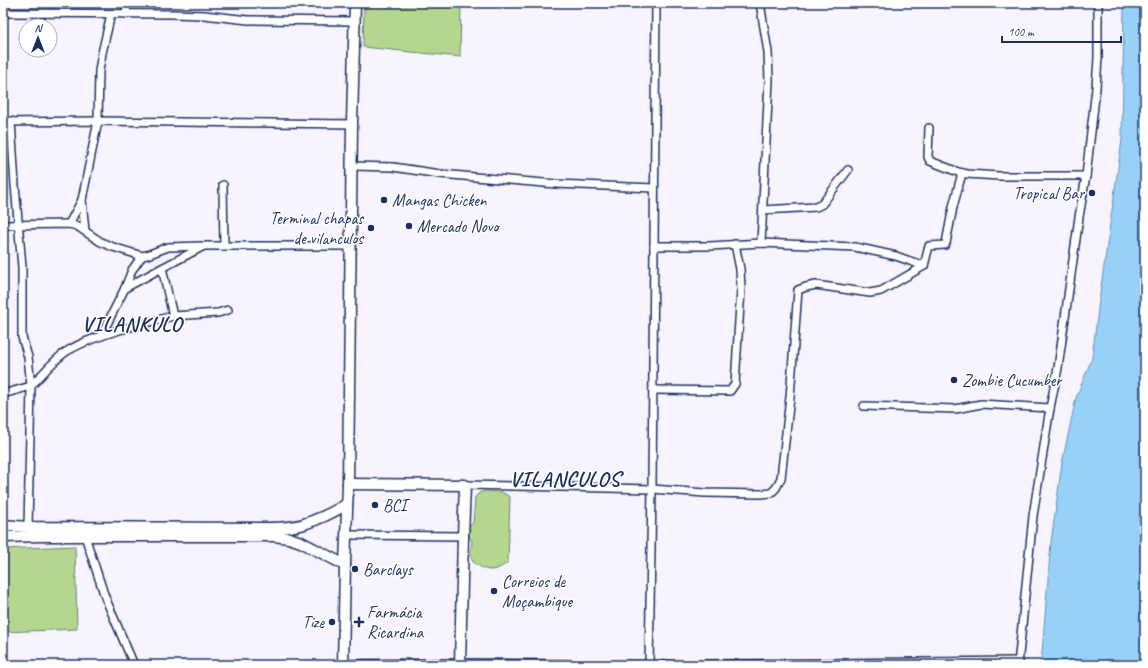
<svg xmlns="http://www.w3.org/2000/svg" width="1148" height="668" viewBox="0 0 1148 668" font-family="Caveat,sans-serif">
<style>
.green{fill:#b5d68f;stroke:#688276}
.water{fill:#98d1f8;stroke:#6690ba}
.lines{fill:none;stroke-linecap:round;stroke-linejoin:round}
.minor-casing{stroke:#1b2f5e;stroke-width:10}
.secondary-casing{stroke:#1b2f5e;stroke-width:13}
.minor{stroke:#fff;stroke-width:7}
.secondary{stroke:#fff;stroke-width:10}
.poi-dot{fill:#1b2f5e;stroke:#fff;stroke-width:1.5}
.labels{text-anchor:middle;stroke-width:3;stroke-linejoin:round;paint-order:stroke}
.poi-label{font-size:17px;fill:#1b2f5e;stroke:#fff;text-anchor:start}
.district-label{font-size:21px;font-weight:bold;letter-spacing:1px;fill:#1b2f5e;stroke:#fff}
</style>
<rect width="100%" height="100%" fill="#f7f4fe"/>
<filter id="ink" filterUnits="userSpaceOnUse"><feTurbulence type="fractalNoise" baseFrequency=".025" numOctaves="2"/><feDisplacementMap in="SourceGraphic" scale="8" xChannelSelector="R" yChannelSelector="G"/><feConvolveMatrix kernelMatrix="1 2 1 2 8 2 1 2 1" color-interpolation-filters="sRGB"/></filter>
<g filter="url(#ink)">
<!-- green -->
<g class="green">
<path d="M364,3H461L460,57L363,47Z"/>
<path d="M485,491L502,492L510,497L508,562C499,570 489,573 479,566C476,564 473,563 472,560C469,555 472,546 472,541L469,537V526L473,523L475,497L479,493Z"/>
<path d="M75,546L77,629L3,632V549Z"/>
</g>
<!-- water -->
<path class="water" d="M1124,3H1145V665H1041L1051,542L1062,463L1076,398L1092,358L1099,301L1122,140Z"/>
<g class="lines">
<defs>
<g id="minor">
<path d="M760,3L768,52L769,80L761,243"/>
<path d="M3,13L172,14L204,15L248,20L355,21"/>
<path d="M126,14L127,3"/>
<path d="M11,121L15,185L22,267V337L28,357L31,386C43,374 55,358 69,350C99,333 140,325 173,316L162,268L204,246H350"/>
<path d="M3,122L98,121L352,124"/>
<path d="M929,128L928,157L930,161L958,172L967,174L999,176H1086"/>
<path d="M351,166L393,167L440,174L556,184L654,188"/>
<path d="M223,185L224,246"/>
<path d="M763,210L816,207L822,204L848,170"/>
<path d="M69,224L82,200"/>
<path d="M3,225L69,224L77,226L101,242L113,247L142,256L147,255L168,247L202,246"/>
<path d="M85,231L82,200L98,121L99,71L102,53L111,14"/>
<path d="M654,246H710L761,243L855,247L896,256L924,266"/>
<path d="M125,288L132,270L142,256"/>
<path d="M173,316L218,313L228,310"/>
<path d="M101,336L125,288L162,268"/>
<path d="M653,390L730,391L735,384L741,289L740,269L735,244"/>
<path d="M3,394L31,386L28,527"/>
<path d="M864,406L955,409L981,404L1050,408"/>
<path d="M465,485L652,489L705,493L761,494L771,493L776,488L781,478L790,397L798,290L806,287L816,285L870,293L881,291L924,266L929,246L945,245L946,243L953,207L962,173"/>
<path d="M347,535L463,536"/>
<path d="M85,536L105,597L134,665"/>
<path d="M343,664L460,663L649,665L1019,661"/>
<path d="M649,665L652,489L656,3"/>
<path d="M1018,665L1033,516L1050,408L1058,368L1079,217L1086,176L1096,88L1098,58V3"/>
</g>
<g id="secondary">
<path d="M348,484L465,485L463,536L460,665"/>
<path d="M3,525L28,527L266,528C278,528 292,528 304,524C319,519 334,512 347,504"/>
<path d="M3,537L41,536H274L289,538L301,542L345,565"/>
<path d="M343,665L345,565L348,484L352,124L355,3"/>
</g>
</defs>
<!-- minor casing -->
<use href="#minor" class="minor-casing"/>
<!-- secondary casing -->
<use href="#secondary" class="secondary-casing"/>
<!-- minor -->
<use href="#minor" class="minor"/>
<!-- secondary -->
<use href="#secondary" class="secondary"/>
</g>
</g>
<!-- markers -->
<g class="poi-dot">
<circle cx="1092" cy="193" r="4"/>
<circle cx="384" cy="200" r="4"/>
<circle cx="409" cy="226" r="4"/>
<circle cx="371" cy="228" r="4"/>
<circle cx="954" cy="380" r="4"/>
<circle cx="375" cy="505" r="4"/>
<circle cx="355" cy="569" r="4"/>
<circle cx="494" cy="591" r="4"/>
<circle cx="332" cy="622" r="4"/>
<path d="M357 616h4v4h4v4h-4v4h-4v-4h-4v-4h4z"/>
</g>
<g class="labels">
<!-- poi labels -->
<g class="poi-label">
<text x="1084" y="199" text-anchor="end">Tropical Bar</text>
<text x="392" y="206">Mangas Chicken</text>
<text x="363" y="224" text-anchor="end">Terminal chapas<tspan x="363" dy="20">de vilanculos</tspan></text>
<text x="417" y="232">Mercado Novo</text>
<text x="962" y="386">Zombie Cucumber</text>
<text x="383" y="511">BCI</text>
<text x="363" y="575">Barclays</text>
<text x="502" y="587">Correios de<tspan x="502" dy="20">Moçambique</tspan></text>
<text x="367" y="618">Farmácia<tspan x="367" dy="20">Ricardina</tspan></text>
<text x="324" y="628" text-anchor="end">Tize</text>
</g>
<!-- district labels -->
<g class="district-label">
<text x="132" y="331">VILANKULO</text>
<text x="565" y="486">VILANCULOS</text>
</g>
</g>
<!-- margin -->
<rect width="1148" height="668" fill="none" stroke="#fff" stroke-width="16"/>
<rect x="8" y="8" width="1132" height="652" fill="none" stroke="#1b2f5e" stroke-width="1.5" filter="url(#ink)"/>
<!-- north arrow -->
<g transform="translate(38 38)"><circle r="19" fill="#ffffff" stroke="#a4acbf"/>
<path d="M0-3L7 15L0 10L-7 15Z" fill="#1b2f5e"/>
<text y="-6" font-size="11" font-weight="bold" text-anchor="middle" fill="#1b2f5e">N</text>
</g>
<!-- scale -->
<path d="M1002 36v6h119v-6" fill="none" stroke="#1b2f5e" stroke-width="2"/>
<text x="1008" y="36" font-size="12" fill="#1b2f5e" stroke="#ffffff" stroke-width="3" paint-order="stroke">100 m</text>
</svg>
